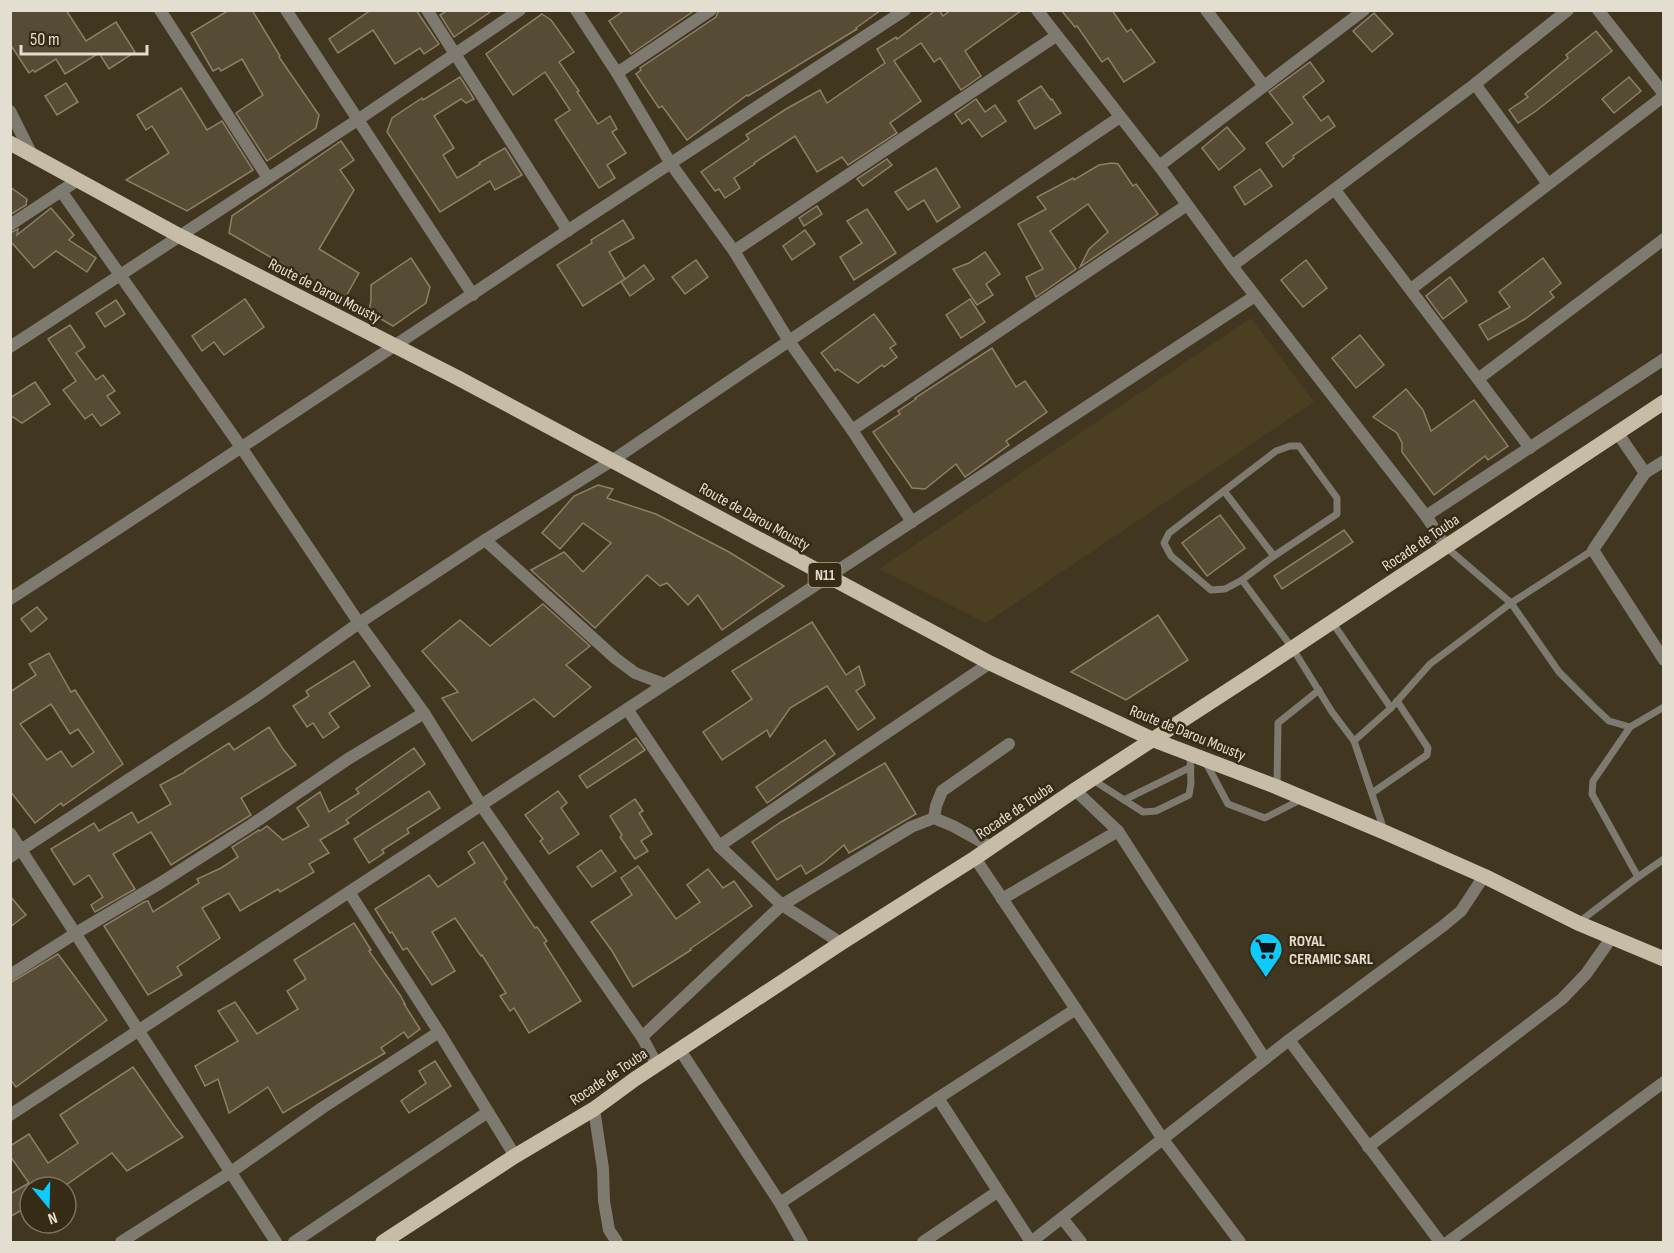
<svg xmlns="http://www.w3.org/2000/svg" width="1674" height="1253" viewBox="0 0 1674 1253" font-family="'Sofia Sans Condensed',sans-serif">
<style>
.built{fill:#4c3e20}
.building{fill:#564b34;stroke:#8c8067;stroke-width:1.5;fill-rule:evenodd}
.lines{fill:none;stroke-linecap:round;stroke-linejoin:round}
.service{stroke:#7f7a6f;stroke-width:7}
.minor{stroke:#7f7a6f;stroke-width:12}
.tertiary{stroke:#7f7a6f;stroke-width:12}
.primary{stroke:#c7bca6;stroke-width:15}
.labels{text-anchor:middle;stroke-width:5;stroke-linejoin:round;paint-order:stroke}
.shield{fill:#362b15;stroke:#b0a898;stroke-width:1.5}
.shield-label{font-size:15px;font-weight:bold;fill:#e4ded0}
.street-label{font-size:16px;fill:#e4ded0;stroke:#362b15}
.poi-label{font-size:16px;font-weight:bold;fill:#e4ded0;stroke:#362b15;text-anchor:start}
</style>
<rect width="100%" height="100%" fill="#41361f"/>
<!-- built -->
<path class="built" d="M1251,318L1314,402L986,623L879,569Z"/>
<!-- building -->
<g class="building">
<path d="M10,10H66L86,41L116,22L135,52L109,69L99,53L65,74L56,59L35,72L33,70L29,73L10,44Z"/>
<path d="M229,10H252L280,56L279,57L319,115L316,128L267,161L236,113L263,95L253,78L242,59L221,71L219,68L213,71L191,33Z"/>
<path d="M371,10H416L439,44L424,54L420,48L395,64L373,30L338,53L329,39Z"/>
<path d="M448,10H493L454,37L440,15Z"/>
<path d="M625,10H695L631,54L609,21Z"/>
<path d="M719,10H881L856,28L857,29L748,96L747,95L687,140L662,106L659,108L636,74L641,70L640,68L716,17Z"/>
<path d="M936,10H939L943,16L951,10H1022L965,51L981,76L961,90L940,58L934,62L921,43L894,61L921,101L890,123L897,133L848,165L842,157L817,172L795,136L754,163L755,164L734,178L740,188L725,198L719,189L715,191L701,172L749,139L746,135L786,109L820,90L827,103L885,63L877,49L896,37L897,39Z"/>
<path d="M1061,10H1112L1127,32L1131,29L1155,62L1124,82L1108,58L1102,62L1077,26L1075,27Z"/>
<path d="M1374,13L1393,34L1372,52L1353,31Z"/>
<path d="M542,14L551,20L574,52L559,62L579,91L577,92L598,124L610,116L617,129L612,132L626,153L607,165L615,178L599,188L555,120L570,110L545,72L513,95L486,54Z"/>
<path d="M1596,31L1612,51L1536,111L1518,123L1509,110L1528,97L1525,94L1568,58L1566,55Z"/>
<path d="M1310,62L1324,81L1303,97L1321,121L1328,116L1335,126L1293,156L1294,158L1283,167L1266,143L1293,123L1269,92Z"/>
<path d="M460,77L474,99L466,103L461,99L434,116L454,148L443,155L457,178L480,164L479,163L505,148L522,175L495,190L490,181L440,212L387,132L392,118L422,98L423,100Z"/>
<path d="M1629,77L1641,91L1614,113L1602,99Z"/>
<path d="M66,83L78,102L57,115L45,96Z"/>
<path d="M1041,86L1051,100L1052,99L1061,113L1035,129L1018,101Z"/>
<path d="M181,88L207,130L222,121L253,170L187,211L126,180L169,153L152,126L146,130L137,115Z"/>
<path d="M976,99L985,112L995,105L1006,121L982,137L969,119L962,124L955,114Z"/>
<path d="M1227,127L1245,149L1219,170L1202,148Z"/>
<path d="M341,141L354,160L340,170L354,190L319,249L359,273L344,300L229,233L232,216Z"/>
<path d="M887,159L892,165L863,186L857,179Z"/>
<path d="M1112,163L1118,164L1133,186L1136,184L1158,214L1080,267L1089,249L1108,232L1088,204L1050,231L1076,269L1036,297L1026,277L1043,269L1018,224L1046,209L1037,197L1073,178L1074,180L1099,165Z"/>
<path d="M936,168L960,207L937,222L924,200L908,210L895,192Z"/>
<path d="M1260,169L1272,186L1245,205L1234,187Z"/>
<path d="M10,187L27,199L26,205L10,215Z"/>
<path d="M817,206L822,214L804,226L799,218Z"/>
<path d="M51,208L74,235L69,240L96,258L87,272L56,251L34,268L13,244L10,243V233L18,229L17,235Z"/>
<path d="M867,209L896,253L854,280L840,257L862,243L847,221Z"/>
<path d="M623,220L634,238L609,252L625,279L583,306L557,265L592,243L591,240Z"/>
<path d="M805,230L815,244L792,260L783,246Z"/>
<path d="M985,252L1000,274L986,284L993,295L977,305L953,269L969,263Z"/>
<path d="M411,258L430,287L426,303L393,326L369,312L371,300V285Z"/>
<path d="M1543,258L1561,283L1550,292L1554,297L1525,319L1488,340L1479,325L1510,307L1499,292Z"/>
<path d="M696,260L708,277L685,294L672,277Z"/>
<path d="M1306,260L1327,288L1303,307L1281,280Z"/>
<path d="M644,265L654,279L630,296L621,282Z"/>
<path d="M1450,277L1467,301L1443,319L1426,296Z"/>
<path d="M245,299L264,327L224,355L214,342L202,351L192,336Z"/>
<path d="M970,299L985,322L961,338L946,315Z"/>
<path d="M116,300L125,314L105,327L96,313Z"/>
<path d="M874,314L896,344L890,348L897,357L884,367L882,365L858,383L837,369L835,371L821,353Z"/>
<path d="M70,325L85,347L76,353L96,380L103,375L115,391L107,396L120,413L101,426L92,414L85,419L63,390L76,381L48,339Z"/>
<path d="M1360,335L1384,365L1356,388L1332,358Z"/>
<path d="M992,348L1016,387L1025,381L1047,412L1006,441L1009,445L965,477L956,464L925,489L912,488L873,432L900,414L898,411L916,399L915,398Z"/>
<path d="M35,382L50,404L22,423L10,415V398Z"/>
<path d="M1406,389L1423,410L1431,431L1474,400L1508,446L1488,460L1485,456L1434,495L1402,452V443L1397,433L1373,417Z"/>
<path d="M598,485L613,489L607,498L656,514L729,552L784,586L722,630L698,595L688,605L667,583L660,586L647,575L595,628L531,570L564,552L583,572L611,543L583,523L560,549L542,533L574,496Z"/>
<path d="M1220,515L1245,548L1207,576L1182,543Z"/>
<path d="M1344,530L1353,542L1282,589L1274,576Z"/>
<path d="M543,604L590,646L566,665L591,687L554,717L534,699L472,741L442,698L458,692L422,651L460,620L490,646Z"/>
<path d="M37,607L47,619L31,632L21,619Z"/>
<path d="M1158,615L1188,660L1126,700L1071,672Z"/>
<path d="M812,622L846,675L859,666L865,685L856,691L875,718L858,730L827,686L790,708L770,737L767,730L722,760L703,732L752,699L732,671Z"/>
<path d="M49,653L71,692L75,690L123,764L63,806L61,803L35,823L10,791V692L36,675L29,664ZM51,704L70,734L78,729L94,752L72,767L61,751L47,760L20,724Z"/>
<path d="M354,661L370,686L329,713L339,727L323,738L313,723L307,727L293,706L309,696L306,691Z"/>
<path d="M269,727L283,749L296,765L241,798L251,815L171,865L151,832L113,854L135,889L95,912L91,905L103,897L89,875L74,885L51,849L94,823L99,831L132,812L138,823L171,804L160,785L185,772V771L229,743L234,750Z"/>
<path d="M636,738L645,750L587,788L579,776Z"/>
<path d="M825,740L835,754L767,803L756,787Z"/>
<path d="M414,748L425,764L346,820L349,823L320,840L329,853L309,864L314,872L280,892L278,889L240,911L229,893L202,908L220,938L177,967L182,975L148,995L104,926L144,902L148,901L153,912L199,883L197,879L221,868L238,857L232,847L259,830L260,831L267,826L283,840L309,826L297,808L320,792L329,812L359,793L356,789Z"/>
<path d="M885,763L916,814L849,853L844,845L823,863L806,874L801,865L777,880L752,842L781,822Z"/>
<path d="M429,791L440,808L407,829L409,833L382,850L384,853L369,863L354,839Z"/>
<path d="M558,791L567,803L561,808L579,834L549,854L540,841L543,839L525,815Z"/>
<path d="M635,799L643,811L639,813L652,834L641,841L648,851L635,859L620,837L622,835L610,816Z"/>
<path d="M483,842L507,879L504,882L535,928L537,927L547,941L544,943L581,1001L529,1033L514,1008L510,1011L500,996L506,993L482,955L481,956L455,918L432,932L455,971L432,985L407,948L403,950L392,932L390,933L375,909L429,875L438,887L475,863L468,852Z"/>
<path d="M601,850L616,871L592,887L577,867Z"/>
<path d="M638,866L676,919L700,902L687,885L708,869L723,888L734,881L752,906L690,949L691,950L633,987L612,951L591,922L632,895L621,878Z"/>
<path d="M10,896L26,915L10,927Z"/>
<path d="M354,923L371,950L369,951L400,995L405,1004H404L420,1029L408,1038L404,1032L381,1048L385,1053L283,1113L268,1087L229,1113L218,1079L205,1086L195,1066L238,1041L218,1011L235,1002L257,1034L298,1009L287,991L306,979L294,960Z"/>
<path d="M58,954L107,1020L16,1087L10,1079V983Z"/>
<path d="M435,1061L451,1086L409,1113L401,1101L426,1083L419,1071Z"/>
<path d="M133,1067L174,1126L183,1137L127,1171L112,1153L63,1187H32L30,1185V1205L10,1217V1194L29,1183L10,1156V1146L29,1134L48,1163L78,1143L60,1115Z"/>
</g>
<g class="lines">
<!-- service -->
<g class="service">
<path d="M1290,446H1299L1337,498V514L1274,556L1242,580L1225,589L1211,590L1171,556L1164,543L1169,533L1276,451Z"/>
<path d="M1224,491L1274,556"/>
<path d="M1446,547L1511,603L1559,672L1593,706L1609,721L1630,727L1664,707"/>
<path d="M1242,580L1293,649L1332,712L1354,741L1391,708L1430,664L1511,603L1593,550"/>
<path d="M1332,622L1391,708"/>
<path d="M1630,727L1593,781L1592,794L1638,877"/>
<path d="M1354,741L1384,830"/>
<path d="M1205,761L1228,804L1265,818L1302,799"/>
<path d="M1093,780L1143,812L1156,811L1189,795L1191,783L1190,754"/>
<path d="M1277,785L1278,723L1319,690"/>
<path d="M1372,793L1427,755L1428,748L1397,701"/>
<path d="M1124,800L1191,767"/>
<path d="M1579,922L1638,877L1664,859"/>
</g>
<!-- minor -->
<g class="minor">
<path d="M160,10L268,178"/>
<path d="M286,10L473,295"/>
<path d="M427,10L568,231"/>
<path d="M576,10L617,73L671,164L734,251L789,341L852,430L912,522"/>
<path d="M1037,10L1159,166L1232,266L1426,516L1446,547"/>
<path d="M1206,10L1264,86"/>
<path d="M1598,10L1664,94"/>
<path d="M617,73L711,10"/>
<path d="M1475,84L1548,184"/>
<path d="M10,111L33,157"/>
<path d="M1159,166L1364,10"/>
<path d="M1335,190L1530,448"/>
<path d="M61,191L241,447L359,623L424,713L481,805L642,1037L657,1065"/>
<path d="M10,225L78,180"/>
<path d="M734,251L1056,36"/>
<path d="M1232,266L1475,84L1568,10"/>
<path d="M1411,289L1664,96"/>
<path d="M10,347L359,119L520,10"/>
<path d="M1478,379L1664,239"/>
<path d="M852,430L1187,205"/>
<path d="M1617,432L1645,473L1593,550L1664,660"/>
<path d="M1645,473L1664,461"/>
<path d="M1426,516L1664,359"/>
<path d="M485,540L615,658L635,673L664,684"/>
<path d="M10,599C197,478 382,354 567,231C679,157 793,84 905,10"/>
<path d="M627,709L719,846L782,905L841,943"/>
<path d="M1075,790L1118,831L1265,1059"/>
<path d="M934,818L936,806L942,791L1009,744"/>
<path d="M10,833L276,1242"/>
<path d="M719,846L990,663"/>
<path d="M10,857L253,698L359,623L485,540L613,460L1120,117"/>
<path d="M349,892L439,1032L515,1156"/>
<path d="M1002,899L1118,831"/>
<path d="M10,975L76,933L162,882L251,825L348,759L424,713"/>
<path d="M642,1037L782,905L911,827L934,818L953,826L991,847"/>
<path d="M1289,1040L1440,1242"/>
<path d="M680,1050L780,1203L802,1242"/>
<path d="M938,1098L1031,1242"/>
<path d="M594,1109L603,1169L604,1201L609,1230L617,1242"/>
<path d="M10,1115L1255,296"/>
<path d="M1368,1147L1562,999L1586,974L1612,937"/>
<path d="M780,1203L938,1098L1076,1009"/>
<path d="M1062,1218L1081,1242"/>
<path d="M121,1242L231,1172L322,1108L439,1032"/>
<path d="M294,1242L488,1112"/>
<path d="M923,1242L997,1192"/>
<path d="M1031,1242L1289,1040L1443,926L1461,911L1484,876"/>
<path d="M1448,1242L1664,1082"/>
</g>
<!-- tertiary -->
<path class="tertiary" d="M975,858L1162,1138L1240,1242"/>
<!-- primary -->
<g class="primary">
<path d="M10,143L180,236L458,378L990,663L1154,740L1277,787L1384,832L1484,876L1578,923L1664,959"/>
<path d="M383,1242L515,1156L594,1109L635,1079L841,943L975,858L1075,790L1252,675L1664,402"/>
</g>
</g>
<!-- icons -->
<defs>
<symbol id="supermarket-pin" viewBox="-11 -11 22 30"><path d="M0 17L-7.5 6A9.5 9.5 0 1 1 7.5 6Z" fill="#0fcafa" stroke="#362b15"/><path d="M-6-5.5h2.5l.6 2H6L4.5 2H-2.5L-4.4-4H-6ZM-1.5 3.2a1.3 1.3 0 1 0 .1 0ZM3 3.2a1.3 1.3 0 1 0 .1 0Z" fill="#111"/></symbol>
</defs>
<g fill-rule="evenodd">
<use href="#supermarket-pin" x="1247" y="930" width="38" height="52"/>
</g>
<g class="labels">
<!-- shield labels -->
<rect class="shield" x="808.5" y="563" width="33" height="24" rx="4.5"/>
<g class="shield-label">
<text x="825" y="580">N11</text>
</g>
<!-- street labels -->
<g class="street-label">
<text transform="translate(325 290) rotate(27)" y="6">Route de Darou Mousty</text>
<text transform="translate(755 516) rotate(29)" y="6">Route de Darou Mousty</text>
<text transform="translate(1420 542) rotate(-34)" y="6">Rocade de Touba</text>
<text transform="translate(1188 732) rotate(22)" y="6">Route de Darou Mousty</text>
<text transform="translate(1014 810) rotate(-34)" y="6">Rocade de Touba</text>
<text transform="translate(608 1076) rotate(-34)" y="6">Rocade de Touba</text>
</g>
<!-- poi labels -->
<g class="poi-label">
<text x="1289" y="946">ROYAL<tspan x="1289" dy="18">CERAMIC SARL</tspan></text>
</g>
</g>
<!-- border -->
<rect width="1674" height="1253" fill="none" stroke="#e4ded0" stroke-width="24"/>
<!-- north arrow -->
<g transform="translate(48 1205) rotate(161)"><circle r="28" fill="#362b15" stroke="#7c7360" stroke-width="1.5"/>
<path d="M0-4.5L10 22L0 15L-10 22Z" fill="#0fcafa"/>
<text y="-9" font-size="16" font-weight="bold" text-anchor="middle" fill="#e4ded0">N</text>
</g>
<!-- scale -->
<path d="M21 45v9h126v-9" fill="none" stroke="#e4ded0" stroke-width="3"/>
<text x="30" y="45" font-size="18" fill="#e4ded0" stroke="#362b15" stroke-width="4.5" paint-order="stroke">50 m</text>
</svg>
